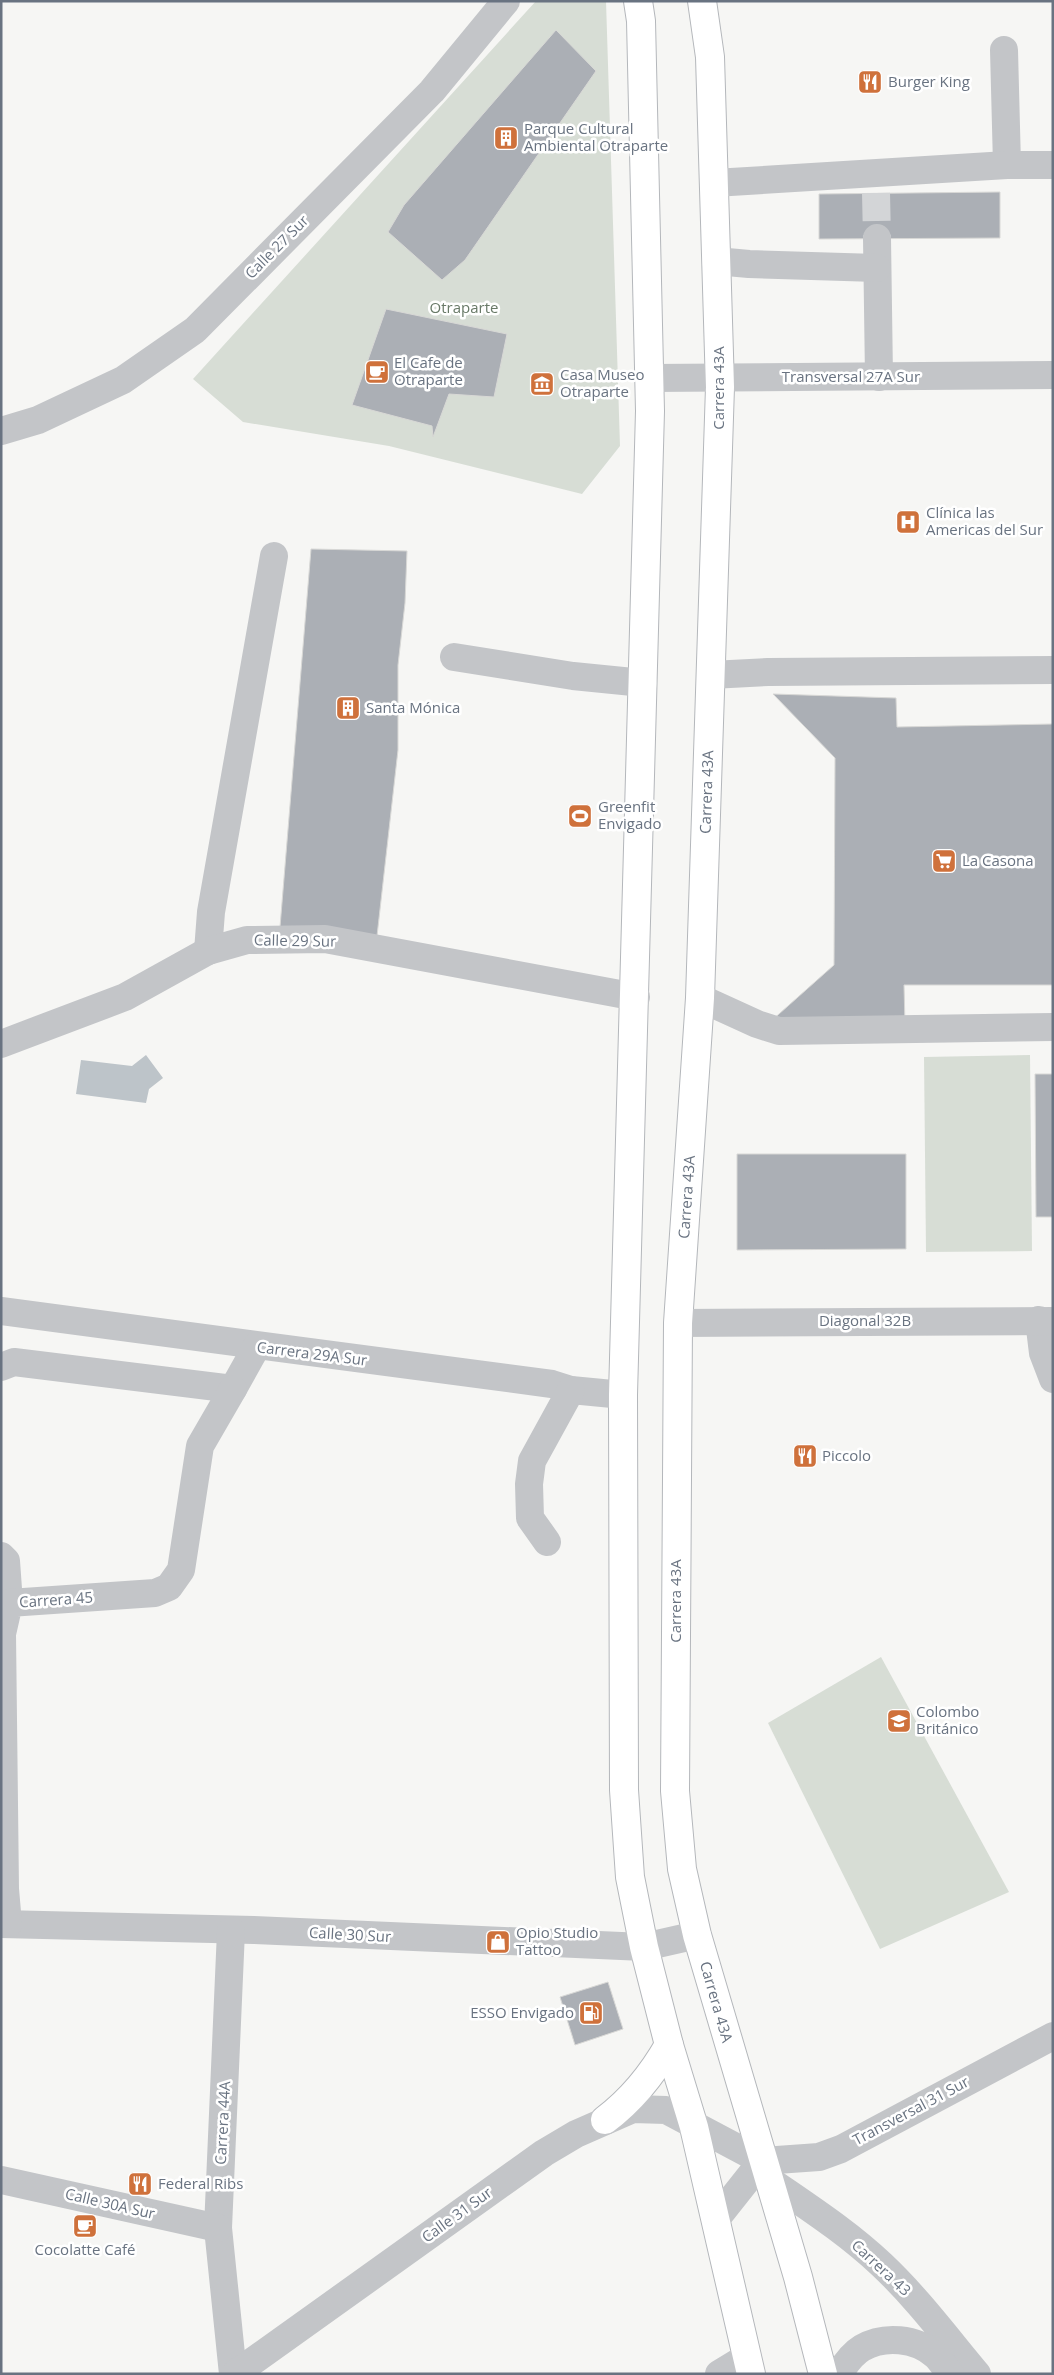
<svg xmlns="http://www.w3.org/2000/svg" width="1054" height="2375" viewBox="0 0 1054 2375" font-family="'Open Sans',sans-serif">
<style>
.green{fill:#d7ddd5}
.water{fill:#bdc4c9}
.building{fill:#abafb5;stroke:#d8d8d6}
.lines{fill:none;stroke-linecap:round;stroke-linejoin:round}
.minor-tunnel{stroke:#d3d5d7;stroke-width:28;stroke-dasharray:28 14;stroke-linecap:butt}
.major-casing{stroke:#b4b7bb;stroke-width:30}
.minor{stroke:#c3c5c8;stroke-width:28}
.major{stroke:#fff;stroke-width:28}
.labels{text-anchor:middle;stroke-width:5;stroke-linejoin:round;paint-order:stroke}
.poi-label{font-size:15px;fill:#697381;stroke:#fff;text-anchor:start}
.street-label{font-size:15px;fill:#697381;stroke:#fff}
.park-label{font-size:15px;fill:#687967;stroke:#fff}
</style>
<rect width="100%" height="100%" fill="#f6f6f4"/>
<!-- green -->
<g class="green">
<path d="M536,1H606L620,446L582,494L389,446L243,422L193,379Z"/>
<path d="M1030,1055L1032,1251L926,1252L924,1057Z"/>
<path d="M881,1657L1009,1892L880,1949L768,1723Z"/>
</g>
<!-- water -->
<path class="water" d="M146,1055L163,1078L149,1089L146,1103L76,1094L81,1060L132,1066Z"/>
<!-- building -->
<g class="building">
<path d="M556,30L596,71L465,260L442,280L388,232L404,205Z"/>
<path d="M1000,192V238L819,239V194Z"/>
<path d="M386,309L507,334L494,397L449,394L433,437L432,426L352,405Z"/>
<path d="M311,549L407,551L405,603L398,665V750L377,936L280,927Z"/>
<path d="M773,694L896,698L897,727L1053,724V985H904L905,1024L770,1022L834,965L835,758Z"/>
<path d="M1035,1074H1053V1217H1036Z"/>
<path d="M737,1154H906V1249L737,1250Z"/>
<path d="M608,1982L623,2029L575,2045L560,1997Z"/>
</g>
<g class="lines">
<!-- minor-tunnel -->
<path class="minor-tunnel" d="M876,193L877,238"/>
<defs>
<g id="major">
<path d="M638,1L641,21L650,411L623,1395L624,1790L630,1877L644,1947L669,2045L694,2127L751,2374"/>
<path d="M702,1L710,57L720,387L700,998L678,1323L675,1791L682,1869L697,1935L798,2277L823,2374"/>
<path d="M605,2120C633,2099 652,2075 669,2045"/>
</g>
</defs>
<!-- major casing -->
<use href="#major" class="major-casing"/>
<!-- minor -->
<g class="minor">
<path d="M1004,50L1007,165"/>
<path d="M714,183L1007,165H1053"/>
<path d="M877,238L879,377"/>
<path d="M716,261L749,264L877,268"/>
<path d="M649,378L1053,375"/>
<path d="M1,431L38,420L123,380L195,330L432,91L506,1"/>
<path d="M454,657L573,676L643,683"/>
<path d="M711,675L768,672L1053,670"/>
<path d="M208,951L211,912L274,556"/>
<path d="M700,998L757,1024L779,1031L1053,1027"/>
<path d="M1,1044L125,997L208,951L247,940L325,939L636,997"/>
<path d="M1,1311L552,1384L571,1390L623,1395"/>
<path d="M1039,1320L1043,1353L1053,1379"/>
<path d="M678,1323L1053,1321"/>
<path d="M1,1367L14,1362L233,1389L257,1346"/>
<path d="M547,1542L530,1518L529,1484L532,1461L571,1390"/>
<path d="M1,1556L6,1561L9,1603"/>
<path d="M1,1924L254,1930L644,1947L697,1935"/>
<path d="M8,1924L5,1889L2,1634L9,1603L155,1593L169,1587L181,1570L200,1446L233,1389"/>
<path d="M231,1931L218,2228L233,2374"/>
<path d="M1,2180L218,2228"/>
<path d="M769,2180C808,2207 847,2232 882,2265C917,2298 946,2337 977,2374"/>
<path d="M716,2219L762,2161"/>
<path d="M235,2374L544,2153L576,2134L633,2109L666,2110L762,2161L819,2157L841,2149L1053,2036"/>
<path d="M719,2374L747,2357"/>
<path d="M839,2374C845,2364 852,2354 862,2348C884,2335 916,2338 935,2355C941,2360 945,2368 950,2374"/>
</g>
<!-- major -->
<use href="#major" class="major"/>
</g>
<!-- icons -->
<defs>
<symbol id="restaurant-square" viewBox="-11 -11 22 22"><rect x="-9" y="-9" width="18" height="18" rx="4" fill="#cf713b" stroke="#fff"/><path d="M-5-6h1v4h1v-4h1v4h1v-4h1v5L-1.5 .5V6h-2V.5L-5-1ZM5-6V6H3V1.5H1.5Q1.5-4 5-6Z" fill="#fff"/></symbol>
<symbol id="building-square" viewBox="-11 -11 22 22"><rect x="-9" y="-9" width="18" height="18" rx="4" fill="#cf713b" stroke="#fff"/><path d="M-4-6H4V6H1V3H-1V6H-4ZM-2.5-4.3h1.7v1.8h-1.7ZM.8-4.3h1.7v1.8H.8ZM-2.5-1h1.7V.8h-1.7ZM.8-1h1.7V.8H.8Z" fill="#fff"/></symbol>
<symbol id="cafe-square" viewBox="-11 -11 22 22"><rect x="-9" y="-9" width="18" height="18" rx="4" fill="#cf713b" stroke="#fff"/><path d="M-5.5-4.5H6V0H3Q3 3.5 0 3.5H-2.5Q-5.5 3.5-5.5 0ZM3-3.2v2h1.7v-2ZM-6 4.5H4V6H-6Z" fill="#fff"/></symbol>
<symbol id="museum-square" viewBox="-11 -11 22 22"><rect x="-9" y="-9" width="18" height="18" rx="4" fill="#cf713b" stroke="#fff"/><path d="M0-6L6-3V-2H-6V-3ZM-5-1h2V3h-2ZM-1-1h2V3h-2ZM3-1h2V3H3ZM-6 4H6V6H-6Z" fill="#fff"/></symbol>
<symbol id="hospital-square" viewBox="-11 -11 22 22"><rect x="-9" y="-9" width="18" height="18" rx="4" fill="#cf713b" stroke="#fff"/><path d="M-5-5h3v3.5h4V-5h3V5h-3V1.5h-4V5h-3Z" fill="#fff"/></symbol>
<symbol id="stadium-square" viewBox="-11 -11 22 22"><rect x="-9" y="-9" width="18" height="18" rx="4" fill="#cf713b" stroke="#fff"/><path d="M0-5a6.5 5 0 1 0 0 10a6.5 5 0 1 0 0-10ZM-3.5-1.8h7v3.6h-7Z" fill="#fff"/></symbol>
<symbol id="supermarket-square" viewBox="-11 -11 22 22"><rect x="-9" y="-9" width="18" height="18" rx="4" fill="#cf713b" stroke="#fff"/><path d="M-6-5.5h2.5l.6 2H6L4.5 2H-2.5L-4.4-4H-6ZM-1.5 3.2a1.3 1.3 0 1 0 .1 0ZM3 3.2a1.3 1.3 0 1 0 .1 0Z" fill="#fff"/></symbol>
<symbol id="university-square" viewBox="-11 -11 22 22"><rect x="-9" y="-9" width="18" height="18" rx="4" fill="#cf713b" stroke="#fff"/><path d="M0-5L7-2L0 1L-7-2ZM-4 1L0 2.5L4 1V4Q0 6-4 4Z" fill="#fff"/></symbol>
<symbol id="shop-square" viewBox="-11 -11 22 22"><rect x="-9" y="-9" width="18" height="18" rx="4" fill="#cf713b" stroke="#fff"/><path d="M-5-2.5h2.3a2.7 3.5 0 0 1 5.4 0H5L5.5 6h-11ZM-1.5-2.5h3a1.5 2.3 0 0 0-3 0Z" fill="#fff"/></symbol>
<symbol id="fuel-square" viewBox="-11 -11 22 22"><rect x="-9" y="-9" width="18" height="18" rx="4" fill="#cf713b" stroke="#fff"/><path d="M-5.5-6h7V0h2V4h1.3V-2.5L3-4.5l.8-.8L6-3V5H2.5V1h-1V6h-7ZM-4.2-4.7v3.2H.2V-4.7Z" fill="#fff"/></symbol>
</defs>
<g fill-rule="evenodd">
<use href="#restaurant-square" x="856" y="68" width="28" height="28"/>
<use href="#building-square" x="492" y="124" width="28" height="28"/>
<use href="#cafe-square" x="363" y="358" width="28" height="28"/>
<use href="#museum-square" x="528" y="370" width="28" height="28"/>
<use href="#hospital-square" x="894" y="508" width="28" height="28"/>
<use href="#building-square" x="334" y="694" width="28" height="28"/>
<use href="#stadium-square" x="566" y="802" width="28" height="28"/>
<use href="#supermarket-square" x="930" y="847" width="28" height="28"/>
<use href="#restaurant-square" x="791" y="1442" width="28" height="28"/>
<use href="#university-square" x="885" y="1707" width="28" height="28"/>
<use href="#shop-square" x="484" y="1928" width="28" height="28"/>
<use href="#fuel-square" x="577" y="1999" width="28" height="28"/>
<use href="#restaurant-square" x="126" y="2170" width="28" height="28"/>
<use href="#cafe-square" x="71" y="2212" width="28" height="28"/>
</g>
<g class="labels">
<!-- poi labels -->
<g class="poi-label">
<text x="888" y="87">Burger King</text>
<text x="524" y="134">Parque Cultural<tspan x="524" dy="17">Ambiental Otraparte</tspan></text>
<text x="394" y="368">El Cafe de<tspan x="394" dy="17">Otraparte</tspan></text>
<text x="560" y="380">Casa Museo<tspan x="560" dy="17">Otraparte</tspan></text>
<text x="926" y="518">Clínica las<tspan x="926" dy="17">Americas del Sur</tspan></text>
<text x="366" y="713">Santa Mónica</text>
<text x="598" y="812">Greenfit<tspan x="598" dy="17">Envigado</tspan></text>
<text x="962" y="866">La Casona</text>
<text x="822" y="1461">Piccolo</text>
<text x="916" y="1717">Colombo<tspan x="916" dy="17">Británico</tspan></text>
<text x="516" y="1938">Opio Studio<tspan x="516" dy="17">Tattoo</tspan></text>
<text x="574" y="2018" text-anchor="end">ESSO Envigado</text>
<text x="158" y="2189">Federal Ribs</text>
<text x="85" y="2255" text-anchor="middle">Cocolatte Café</text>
</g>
<!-- street labels -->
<g class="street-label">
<text transform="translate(277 247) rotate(-45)" y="5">Calle 27 Sur</text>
<text x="851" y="382">Transversal 27A Sur</text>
<text transform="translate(719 388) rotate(-90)" y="5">Carrera 43A</text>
<text transform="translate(707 792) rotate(-88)" y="5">Carrera 43A</text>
<text transform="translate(295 941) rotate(1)" y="5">Calle 29 Sur</text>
<text transform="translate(687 1197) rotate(-86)" y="5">Carrera 43A</text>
<text x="865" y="1326">Diagonal 32B</text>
<text transform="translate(312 1354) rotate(7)" y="5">Carrera 29A Sur</text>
<text transform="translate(56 1600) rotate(-4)" y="5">Carrera 45</text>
<text transform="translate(676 1601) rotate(-90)" y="5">Carrera 43A</text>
<text transform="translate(350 1935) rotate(3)" y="5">Calle 30 Sur</text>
<text transform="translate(716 2002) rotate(74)" y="5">Carrera 43A</text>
<text transform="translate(911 2111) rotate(-28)" y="5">Transversal 31 Sur</text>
<text transform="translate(223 2123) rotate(-87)" y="5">Carrera 44A</text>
<text transform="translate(110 2204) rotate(13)" y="5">Calle 30A Sur</text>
<text transform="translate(457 2215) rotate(-36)" y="5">Calle 31 Sur</text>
<text transform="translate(881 2268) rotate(43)" y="5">Carrera 43</text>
</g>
<!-- park labels -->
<g class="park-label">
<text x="464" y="313">Otraparte</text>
</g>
</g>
<!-- border -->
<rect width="1054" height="2375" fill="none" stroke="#697381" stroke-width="5"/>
</svg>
